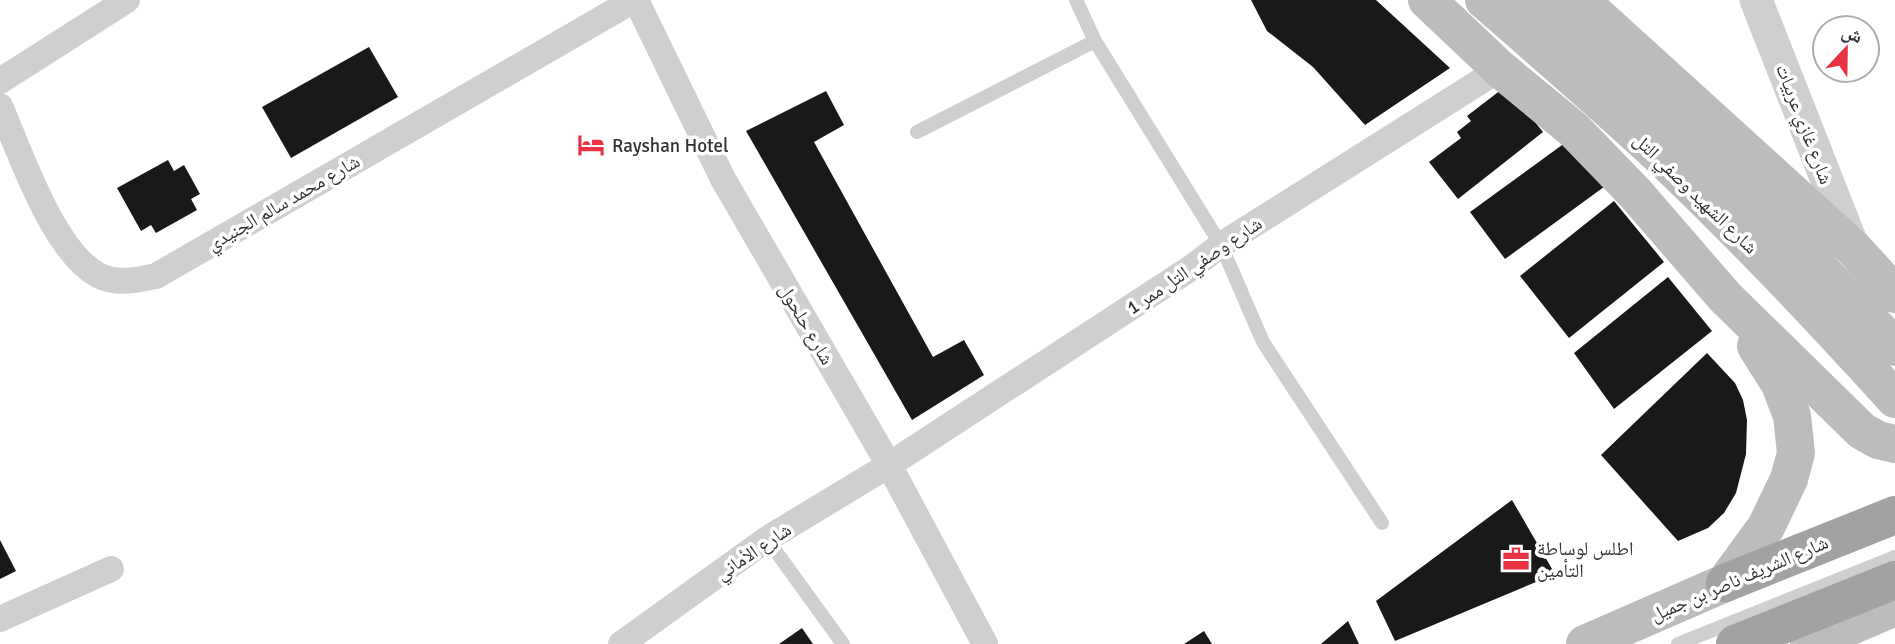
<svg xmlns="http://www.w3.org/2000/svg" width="1895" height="644" viewBox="0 0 1895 644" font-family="Signika,'Noto Naskh Arabic',sans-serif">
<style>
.building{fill:#191919}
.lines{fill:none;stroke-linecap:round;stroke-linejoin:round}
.service{stroke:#cfcfcf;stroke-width:14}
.minor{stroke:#cfcfcf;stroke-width:26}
.tertiary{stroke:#cfcfcf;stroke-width:33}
.secondary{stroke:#bcbcbc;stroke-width:38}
.trunk{stroke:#a2a2a2;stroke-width:38}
.labels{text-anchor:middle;stroke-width:7;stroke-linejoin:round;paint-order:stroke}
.street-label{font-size:19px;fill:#323232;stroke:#fff}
.poi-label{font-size:19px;fill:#323232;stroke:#fff;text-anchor:start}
</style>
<rect width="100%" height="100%" fill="#fff"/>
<!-- building -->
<g class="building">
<path d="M1251,0H1376L1450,68L1365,125L1313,67L1267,31Z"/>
<path d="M369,47L398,97L291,158L262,107Z"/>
<path d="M1506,86L1543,132L1458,199L1429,162L1461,138L1457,132L1471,121L1467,116Z"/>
<path d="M826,91L844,125L814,142L933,357L964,340L984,375L912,420L746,131Z"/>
<path d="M1573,137L1608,184L1505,259L1470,212Z"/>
<path d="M168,160L174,171L184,165L200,194L191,199L197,210L156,233L151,225L141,231L117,188Z"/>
<path d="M1614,201L1664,262L1569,338L1520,276Z"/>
<path d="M1668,277L1712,331L1614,409L1574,353Z"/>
<path d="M1707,353L1735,383L1743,400L1747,420L1746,454L1736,493L1724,513L1708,528L1678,541L1601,455Z"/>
<path d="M1512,500L1555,574L1395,641L1376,601Z"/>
<path d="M0,540L16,571L0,579Z"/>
<path d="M1348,621L1359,644H1321Z"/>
<path d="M802,628L813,644H779Z"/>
<path d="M1204,631L1212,644H1184Z"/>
</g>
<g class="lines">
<!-- service -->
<g class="service">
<path d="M1076,0L1095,41L1221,245L1263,342L1382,523"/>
<path d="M917,132L1095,41"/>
<path d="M767,539L843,644"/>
<path d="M1678,644L1895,557"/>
</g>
<!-- minor -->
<g class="minor">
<path d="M636,0L723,179L889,465L985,644"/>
<path d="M0,81L127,0"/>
<path d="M0,106C20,152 53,251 98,275C117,285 137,280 156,276L634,0"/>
<path d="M0,619L111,569"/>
<path d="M621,644L767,539L889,465L1191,268L1221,245L1500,69"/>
</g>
<!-- tertiary -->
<path class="tertiary" d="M1756,0L1854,249"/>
<!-- secondary -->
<g class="secondary">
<path d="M1427,0L1500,69L1574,130L1635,193L1725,297L1862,431L1878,440L1895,444"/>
<path d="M1484,0C1543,51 1602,102 1659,155C1741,233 1819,315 1895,399"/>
<path d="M1533,0C1659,110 1780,225 1895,347"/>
<path d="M1580,0L1854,249L1895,294"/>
<path d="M1585,644L1725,583L1766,527L1789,479L1796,453L1792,416L1780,384L1756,346"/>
<path d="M1809,644L1895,607"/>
</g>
<!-- trunk -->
<g class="trunk">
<path d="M1725,583L1895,515"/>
<path d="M1735,644L1895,580"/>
</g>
</g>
<!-- icons -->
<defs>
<symbol id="hotel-bare" viewBox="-9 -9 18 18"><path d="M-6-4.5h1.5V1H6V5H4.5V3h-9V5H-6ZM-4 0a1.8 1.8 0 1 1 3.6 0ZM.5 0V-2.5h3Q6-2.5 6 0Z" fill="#e93345" stroke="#fff" stroke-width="2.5" paint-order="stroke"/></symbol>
<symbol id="office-bare" viewBox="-9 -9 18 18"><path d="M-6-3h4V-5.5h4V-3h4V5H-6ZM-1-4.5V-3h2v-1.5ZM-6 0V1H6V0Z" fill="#e93345" stroke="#fff" stroke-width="2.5" paint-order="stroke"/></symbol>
</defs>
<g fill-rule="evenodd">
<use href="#hotel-bare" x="572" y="126" width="38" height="38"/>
<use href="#office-bare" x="1497" y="540" width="38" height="38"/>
</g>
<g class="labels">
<!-- street labels -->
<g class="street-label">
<text transform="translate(1805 124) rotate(69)" y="7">شارع غازي عربيات</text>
<text transform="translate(1696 193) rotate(44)" y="7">شارع الشهيد وصفي التل</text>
<text transform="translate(283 202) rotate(-30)" y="7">شارع محمد سالم الجنيدي</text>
<text transform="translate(1194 265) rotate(-34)" y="7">شارع وصفي التل ممر 1</text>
<text transform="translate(807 324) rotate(60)" y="7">شارع حلحول</text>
<text transform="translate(753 551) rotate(-34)" y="7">شارع الأماني</text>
<text transform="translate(1739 578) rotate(-23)" y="7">شارع الشريف ناصر بن جميل</text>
</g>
<!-- poi labels -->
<g class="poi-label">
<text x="612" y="152">Rayshan Hotel</text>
<text x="1537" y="555">اطلس لوساطة<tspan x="1537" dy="22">التأمين</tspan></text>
</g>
</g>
<!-- north arrow -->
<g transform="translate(1846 49) rotate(22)"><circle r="33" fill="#ffffff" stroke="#adadad" stroke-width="2"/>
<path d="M0-5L12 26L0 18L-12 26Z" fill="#e93345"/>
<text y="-10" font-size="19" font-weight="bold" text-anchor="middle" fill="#323232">ش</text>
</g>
</svg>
